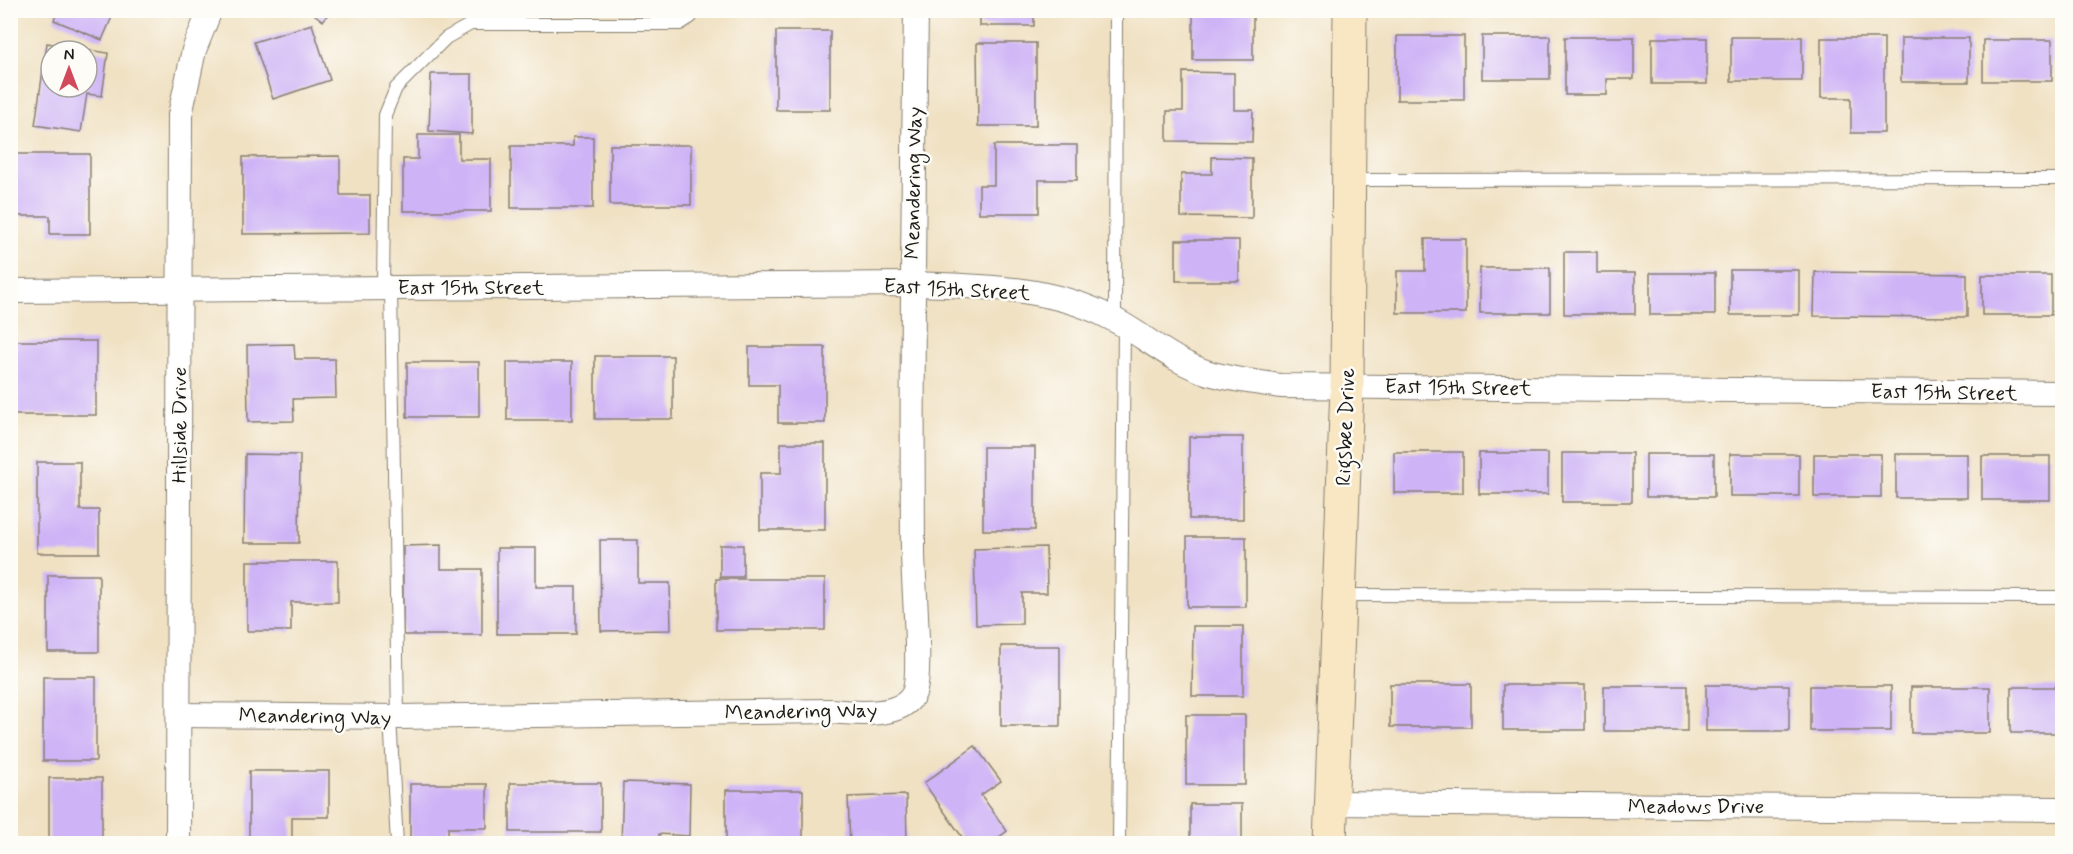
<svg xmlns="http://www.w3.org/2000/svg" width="2073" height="854" viewBox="0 0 2073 854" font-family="Mynerve,sans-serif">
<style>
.building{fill:#ceb3f6;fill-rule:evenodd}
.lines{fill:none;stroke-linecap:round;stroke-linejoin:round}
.lane-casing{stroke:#867e70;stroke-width:14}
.street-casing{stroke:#867e70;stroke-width:26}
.secondary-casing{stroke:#867e70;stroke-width:35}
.lane{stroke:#fff;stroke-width:12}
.street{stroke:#fff;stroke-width:24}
.secondary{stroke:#f9e7c3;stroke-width:33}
.labels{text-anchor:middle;stroke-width:5;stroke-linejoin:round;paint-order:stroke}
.street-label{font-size:21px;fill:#1c1c1c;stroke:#fdfcf7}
</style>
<rect width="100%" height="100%" fill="#fdfcf7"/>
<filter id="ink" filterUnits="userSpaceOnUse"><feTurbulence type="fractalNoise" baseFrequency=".0167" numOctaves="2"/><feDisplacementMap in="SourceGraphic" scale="12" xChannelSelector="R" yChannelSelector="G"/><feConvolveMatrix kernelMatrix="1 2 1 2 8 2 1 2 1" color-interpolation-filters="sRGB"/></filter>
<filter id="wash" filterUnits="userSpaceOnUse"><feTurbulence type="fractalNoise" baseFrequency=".008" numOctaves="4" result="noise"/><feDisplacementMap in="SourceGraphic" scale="24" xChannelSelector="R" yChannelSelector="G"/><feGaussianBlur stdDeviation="1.35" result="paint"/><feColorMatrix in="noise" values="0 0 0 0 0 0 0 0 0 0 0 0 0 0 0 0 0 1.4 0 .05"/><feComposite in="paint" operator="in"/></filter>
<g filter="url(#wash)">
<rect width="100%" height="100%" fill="#f0e1c3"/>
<g id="blocks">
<!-- building -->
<g class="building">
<path d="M58,10H115L102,40L54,20Z"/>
<path d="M309,10H331L323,21Z"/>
<rect x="980" y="10" width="54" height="16"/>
<rect x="1193" y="10" width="60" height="50"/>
<path d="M312,24L330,80L273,99L254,42Z"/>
<rect x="776" y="31" width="54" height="79"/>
<rect x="1397" y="36" width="67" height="64"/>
<rect x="1482" y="36" width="68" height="43"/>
<path d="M1565,37H1634V79H1607V95H1565Z"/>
<rect x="1731" y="37" width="71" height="44"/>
<rect x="1652" y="38" width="55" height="46"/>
<path d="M1821,38H1884V133H1851V98H1821Z"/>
<rect x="1901" y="38" width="68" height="44"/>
<rect x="1983" y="40" width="69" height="41"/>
<path d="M47,43L108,53L102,96L87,94L81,132L35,125ZM51,51H87V87H51Z"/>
<path d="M977,43H1036V126H978Z"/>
<path d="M1183,72L1234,73V110H1253L1252,142L1167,141V111H1183Z"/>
<path d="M431,74H472V134L429,131Z"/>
<path d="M418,135H459V159H491V211H403V159H418Z"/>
<path d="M573,137H593V208H511V146H573Z"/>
<rect x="610" y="145" width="81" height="60"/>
<path d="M994,145H1077V180H1039V213H979V185H994Z"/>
<path d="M10,154H90V234H50V216H12Z"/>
<path d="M340,156V195H370V233L243,234V157Z"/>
<path d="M1212,157L1252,158V218L1181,217V174H1212Z"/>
<path d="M1425,239H1466V313H1397V271H1425Z"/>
<rect x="1176" y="240" width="63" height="41"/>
<path d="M1564,252H1597V273H1635V314H1564Z"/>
<rect x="1480" y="268" width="70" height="45"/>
<rect x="1730" y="270" width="69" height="45"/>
<path d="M1815,272L1967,274V317L1814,316Z"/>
<rect x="1650" y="273" width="65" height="42"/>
<rect x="1982" y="275" width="69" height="40"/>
<rect x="11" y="341" width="85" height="74"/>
<path d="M294,344L295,359H335L336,398L293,399L294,421L248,422L247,345Z"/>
<path d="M749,347H825V423H778V385H749Z"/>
<rect x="595" y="356" width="78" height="63"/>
<rect x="407" y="362" width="72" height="55"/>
<rect x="507" y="362" width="65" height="58"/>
<rect x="1189" y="437" width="54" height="82"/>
<path d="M781,443H825V530H760V473H781Z"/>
<rect x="983" y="447" width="52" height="83"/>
<rect x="1394" y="452" width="69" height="41"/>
<rect x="1479" y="453" width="69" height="41"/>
<rect x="1562" y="453" width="70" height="49"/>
<path d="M245,454L300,455L299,543H244Z"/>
<rect x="1646" y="454" width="68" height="43"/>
<rect x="1730" y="454" width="69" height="42"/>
<rect x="1814" y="454" width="67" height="43"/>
<rect x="1896" y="454" width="71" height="44"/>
<rect x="1982" y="456" width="68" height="44"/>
<path d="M37,462H80V510H99V553H37Z"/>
<rect x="1187" y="537" width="59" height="70"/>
<path d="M600,540H638V583H670L671,630L601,631Z"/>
<path d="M441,545V569H482V635H403V546Z"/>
<rect x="720" y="545" width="23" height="32"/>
<path d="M1046,547L1047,593H1022V624L976,625L974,549Z"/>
<path d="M497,548H536V587H576V634H497Z"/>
<path d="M247,561H338V602H291V631H247Z"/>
<rect x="48" y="575" width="51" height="77"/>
<rect x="716" y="579" width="109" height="51"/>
<path d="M1193,626H1243V696H1192Z"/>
<rect x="1001" y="646" width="59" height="80"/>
<rect x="43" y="677" width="53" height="84"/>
<rect x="1390" y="684" width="81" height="43"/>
<rect x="1503" y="685" width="82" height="45"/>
<rect x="1706" y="685" width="83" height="46"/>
<rect x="1604" y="686" width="83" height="45"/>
<rect x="1810" y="686" width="81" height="45"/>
<rect x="1911" y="687" width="79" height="46"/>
<rect x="2011" y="687" width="51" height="46"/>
<rect x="1186" y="715" width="59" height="70"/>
<path d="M975,746L1001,781L981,795L1007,831L990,844H967L924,783Z"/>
<path d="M249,771H329V817H292V844H249Z"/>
<rect x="49" y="778" width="53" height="66"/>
<path d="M623,782L690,784L689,836L659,834L658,844H621Z"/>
<rect x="510" y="783" width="91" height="49"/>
<path d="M410,784H487V828H448V844H410Z"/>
<rect x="726" y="790" width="77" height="54"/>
<path d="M906,795L907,844H850L848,797Z"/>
<rect x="1190" y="804" width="52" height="40"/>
</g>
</g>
</g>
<g filter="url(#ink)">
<use href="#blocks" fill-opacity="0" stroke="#867e70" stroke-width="1.5"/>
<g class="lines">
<defs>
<g id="lane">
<path d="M1350,180L2062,179"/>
<path d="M383,288L385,115L396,88L446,38L471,24H680L691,17L694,10"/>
<path d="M391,288L398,717"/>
<path d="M1115,320L1116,10"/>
<path d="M1340,595L2062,597"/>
<path d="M390,717L397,844"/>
<path d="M1119,844L1124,327"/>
</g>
<g id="street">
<path d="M10,291L911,284C977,286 1049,286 1109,317C1143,334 1172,362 1209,373C1232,380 1257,382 1281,386L2062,393"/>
<path d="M179,715L398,717L830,711C852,713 902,719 914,693C922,673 913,580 913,552C912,372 913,191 916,10"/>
<path d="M1330,803L2062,809"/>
<path d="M178,844L180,115L194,50L210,10"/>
</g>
<path id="secondary" d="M1330,844L1347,386L1350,10"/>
</defs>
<!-- lane casing -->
<use href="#lane" class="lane-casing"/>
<!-- street casing -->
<use href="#street" class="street-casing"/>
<!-- secondary casing -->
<use href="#secondary" class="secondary-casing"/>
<!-- lane -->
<use href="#lane" class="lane"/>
<!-- street -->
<use href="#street" class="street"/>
<!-- secondary -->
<use href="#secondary" class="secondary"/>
</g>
</g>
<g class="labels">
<!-- street labels -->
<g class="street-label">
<text transform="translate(913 183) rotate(-89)" y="7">Meandering Way</text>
<text x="471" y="294">East 15th Street</text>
<text transform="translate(957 289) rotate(3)" y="7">East 15th Street</text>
<text transform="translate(1458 387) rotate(1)" y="7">East 15th Street</text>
<text transform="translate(1944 392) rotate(1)" y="7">East 15th Street</text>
<text transform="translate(179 425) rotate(-90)" y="7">Hillside Drive</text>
<text transform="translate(1345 427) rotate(-88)" y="7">Rigsbee Drive</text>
<text transform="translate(801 711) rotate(-1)" y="7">Meandering Way</text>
<text transform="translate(315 716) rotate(1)" y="7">Meandering Way</text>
<text x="1696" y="813">Meadows Drive</text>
</g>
</g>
<!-- margin -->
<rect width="2073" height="854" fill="none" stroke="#fdfcf7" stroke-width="36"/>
<!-- north arrow -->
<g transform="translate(69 69)"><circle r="28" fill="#fdfcf7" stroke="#a3a29f" stroke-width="1.5"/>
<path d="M0-4.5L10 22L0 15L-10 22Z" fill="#d1495b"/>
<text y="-9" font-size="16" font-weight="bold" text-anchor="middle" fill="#1c1c1c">N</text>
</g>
</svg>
